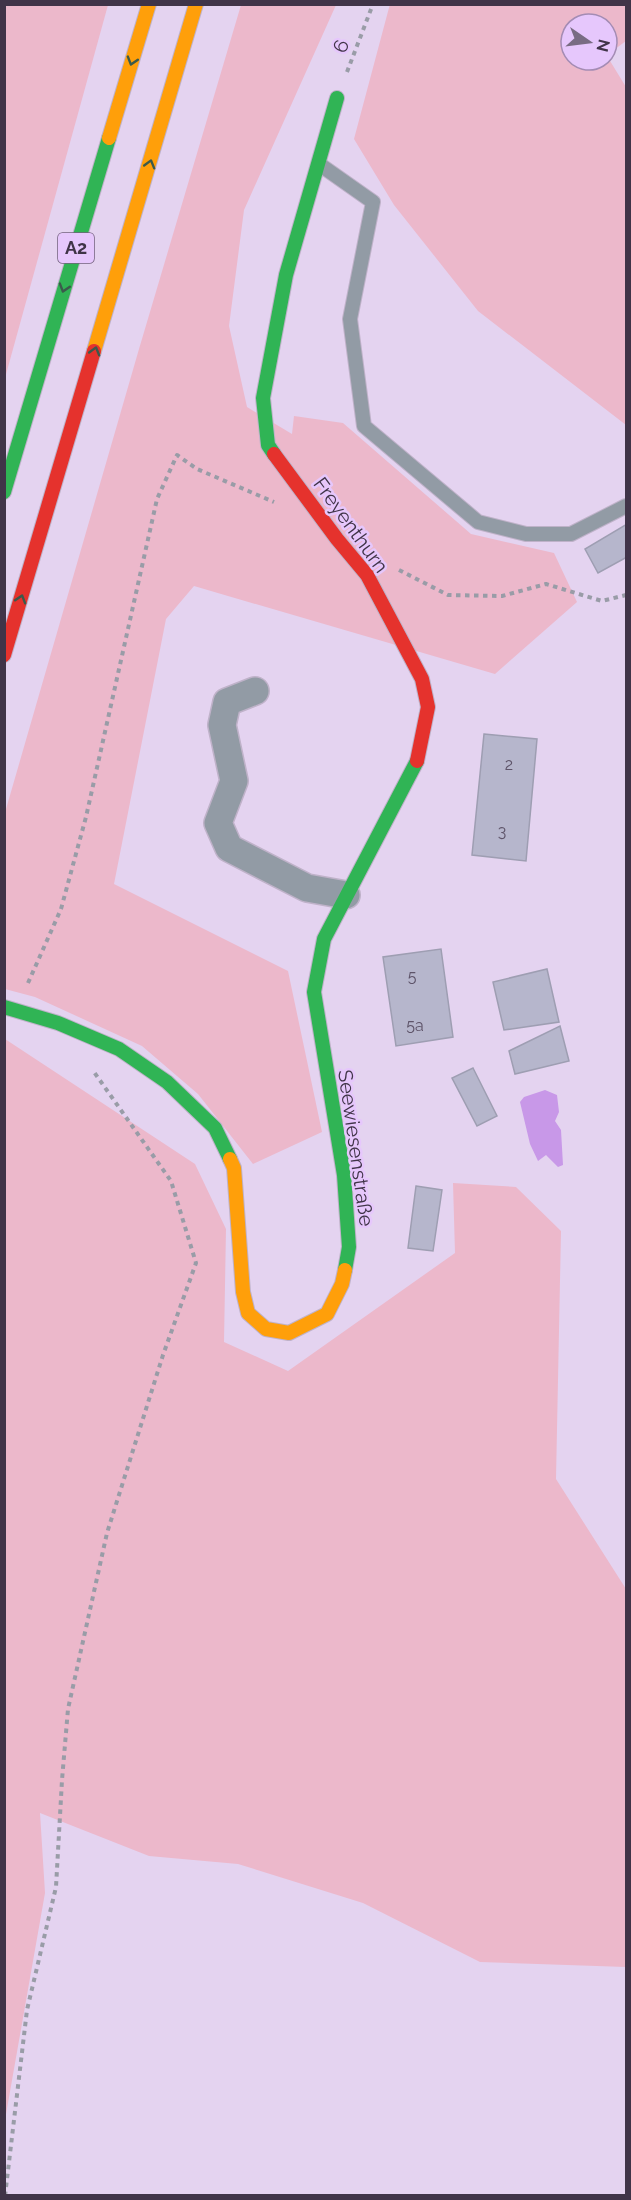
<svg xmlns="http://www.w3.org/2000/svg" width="631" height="2200" viewBox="0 0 631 2200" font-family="Raleway,sans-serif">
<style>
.green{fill:#ecb8cb}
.water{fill:#c898e8}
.building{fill:#b6b6cc;stroke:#9e9eb2;stroke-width:1.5}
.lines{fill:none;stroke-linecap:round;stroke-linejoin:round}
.lane-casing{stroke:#bfb2c9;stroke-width:16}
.street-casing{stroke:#bfb2c9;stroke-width:30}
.fast-casing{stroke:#bfb2c9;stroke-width:16}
.slow-casing{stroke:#bfb2c9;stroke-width:16}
.jam-casing{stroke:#bfb2c9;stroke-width:16}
.path{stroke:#999ca7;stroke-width:4;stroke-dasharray:4.5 4.5;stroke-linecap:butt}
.lane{stroke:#929ba5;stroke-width:14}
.street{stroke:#929ba5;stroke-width:27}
.fast{stroke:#30b455;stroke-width:14}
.slow{stroke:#ff9f0a;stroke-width:14}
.jam{stroke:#e5322d;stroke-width:14}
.oneway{stroke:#3b5a4c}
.labels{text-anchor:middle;stroke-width:5;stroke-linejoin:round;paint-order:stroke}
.number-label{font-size:16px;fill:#5e5469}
.shield{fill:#e6c7fc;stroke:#72607e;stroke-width:1.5}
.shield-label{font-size:18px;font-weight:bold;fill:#403448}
.street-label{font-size:20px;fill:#403448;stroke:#e6c7fc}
</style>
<rect width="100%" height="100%" fill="#e4d3f0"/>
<!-- green -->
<g class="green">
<path d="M5,4L108,5L5,378L4,5Z"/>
<path d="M390,4L626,5V41L607,55V24H571V60H607V56L626,87V425L478,311L394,205L354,139Z"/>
<path d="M241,5H336L244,210L229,326L247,407L292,434L294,416L343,423L471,534L554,553L577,602L495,674L194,586L166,619L114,884L288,971L322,1132L253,1164L198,1094L142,1046L35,997L5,989L4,816L139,349Z"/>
<path d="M5,1039L195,1164L226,1229L224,1342L288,1371L455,1253L453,1183L516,1187L561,1231L556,1479L626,1589V1967L480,1962L363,1903L238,1864L149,1856L40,1813L45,1893L5,2120Z"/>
</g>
<!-- water -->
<path class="water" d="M545,1090L557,1095L559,1112L555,1121L561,1130L563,1165L558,1167L546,1155L538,1161L530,1144L520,1102L524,1097Z"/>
<!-- building -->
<g class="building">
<path d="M627,524V557L598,573L585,549Z"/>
<path d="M484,734L537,739L526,861L472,855Z"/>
<path d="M441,949L453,1037L396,1046L383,957Z"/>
<path d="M547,969L559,1022L504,1030L493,982Z"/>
<path d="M560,1026L569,1061L515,1074L509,1051Z"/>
<path d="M473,1068L497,1116L477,1126L452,1078Z"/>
<path d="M416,1186L442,1190L433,1251L408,1248Z"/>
</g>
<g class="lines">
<defs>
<path id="lane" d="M319,164L373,202L350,319L364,426L478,522L526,534H571L626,506"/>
<path id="street" d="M255,691L227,702L222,725L234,781L218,823L229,848L307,888L346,895"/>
<g id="fast">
<path d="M274,454L268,445L263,398L286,275L337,98"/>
<path d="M4,492L109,138"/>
<path d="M4,1007L58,1023L119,1049L167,1082L215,1128L230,1159"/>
<path d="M345,1270L349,1247L344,1175L314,992L324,939L417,761"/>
</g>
<g id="slow">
<path d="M109,138L149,4"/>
<path d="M94,351L196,4"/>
<path d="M230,1159L234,1168L243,1292L248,1313L266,1329L289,1333L327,1314L342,1284L345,1270"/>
</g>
<g id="jam">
<path d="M274,454L337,539L367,575L422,679L428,707L417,761"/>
<path d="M4,655L94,351"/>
</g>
</defs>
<!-- lane casing -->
<use href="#lane" class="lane-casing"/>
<!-- street casing -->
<use href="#street" class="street-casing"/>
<!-- fast casing -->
<use href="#fast" class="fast-casing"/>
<!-- slow casing -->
<use href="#slow" class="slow-casing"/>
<!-- jam casing -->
<use href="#jam" class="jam-casing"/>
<!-- path -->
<g class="path">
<path d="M347,72L373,4"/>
<path d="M399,570L448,595L502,596L546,584L602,601L626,595"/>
<path d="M28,983L61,909L86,817L157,499L177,455L197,469L274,502"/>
<path d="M5,2196L27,2010L56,1887L62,1780L68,1709L107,1533L163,1355L196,1263L171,1181L94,1072"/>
</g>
<!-- lane -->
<use href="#lane" class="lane"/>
<!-- street -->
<use href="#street" class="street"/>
<!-- fast -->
<use href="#fast" class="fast"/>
<!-- slow -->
<use href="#slow" class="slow"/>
<!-- jam -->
<use href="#jam" class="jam"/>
</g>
<!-- one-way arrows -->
<defs><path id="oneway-chevron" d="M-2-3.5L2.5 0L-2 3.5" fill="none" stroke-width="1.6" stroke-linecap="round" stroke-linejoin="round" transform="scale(1.5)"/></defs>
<g class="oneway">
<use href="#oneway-chevron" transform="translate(132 61) rotate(107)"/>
<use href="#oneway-chevron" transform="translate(150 164) rotate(-74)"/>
<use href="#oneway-chevron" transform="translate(64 288) rotate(107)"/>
<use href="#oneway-chevron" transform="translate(95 351) rotate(-74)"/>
<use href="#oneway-chevron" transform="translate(21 599) rotate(-73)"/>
</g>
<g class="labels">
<!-- number labels -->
<g class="number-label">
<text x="509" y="770">2</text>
<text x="502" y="837">3</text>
<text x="412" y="982">5</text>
<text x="415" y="1031">5a</text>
</g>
<!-- shield labels -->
<rect class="shield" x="58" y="233" width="36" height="30" rx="4.5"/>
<g class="shield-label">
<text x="76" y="254">A2</text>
</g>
<!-- street labels -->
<g class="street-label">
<text transform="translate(341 46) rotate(-69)" y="7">6</text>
<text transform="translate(351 525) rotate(54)" y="7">Freyenthurn</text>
<text transform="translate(356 1148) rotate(82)" y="7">Seewiesenstraße</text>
</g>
</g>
<!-- border -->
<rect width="631" height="2200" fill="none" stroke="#403448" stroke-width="12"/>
<!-- north arrow -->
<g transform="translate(589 42) rotate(104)"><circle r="28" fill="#e6c7fc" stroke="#a48cb4" stroke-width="1.5"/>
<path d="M0-4.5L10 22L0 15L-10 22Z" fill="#796c83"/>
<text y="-9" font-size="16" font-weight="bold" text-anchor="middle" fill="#403448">N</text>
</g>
</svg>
